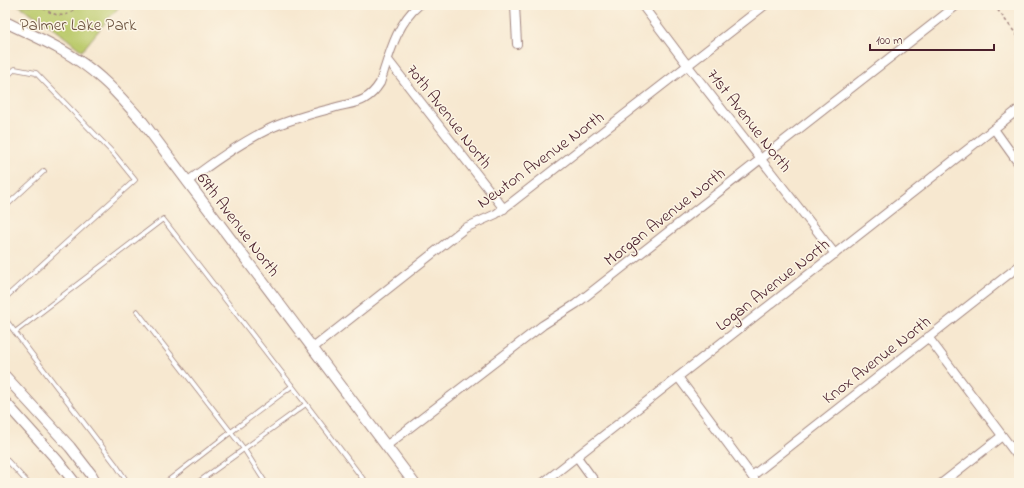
<svg xmlns="http://www.w3.org/2000/svg" width="1024" height="488" viewBox="0 0 1024 488" font-family="'Indie Flower',sans-serif">
<style>
.green{fill:#bccb6d;stroke:#83754c}
.lines{fill:none;stroke-linecap:round;stroke-linejoin:round}
.service-casing{stroke:#a0847e;stroke-width:5.5}
.minor-casing{stroke:#a0847e;stroke-width:10}
.tertiary-casing{stroke:#a0847e;stroke-width:12}
.path{stroke:#a0847e;stroke-width:1.5;stroke-dasharray:3 3;stroke-linecap:butt}
.service{stroke:#fff;stroke-width:4}
.minor{stroke:#fff;stroke-width:8}
.tertiary{stroke:#fff;stroke-width:10}
.labels{text-anchor:middle;stroke-width:3;stroke-linejoin:round;paint-order:stroke}
.park-label{font-size:17px;fill:#6c533f;stroke:#fcf5e5}
.street-label{font-size:17px;fill:#4a1f2b;stroke:#fcf5e5}
</style>
<rect width="100%" height="100%" fill="#fcf5e5"/>
<filter id="ink" filterUnits="userSpaceOnUse"><feTurbulence type="fractalNoise" baseFrequency=".025" numOctaves="2"/><feDisplacementMap in="SourceGraphic" scale="8" xChannelSelector="R" yChannelSelector="G"/><feConvolveMatrix kernelMatrix="1 2 1 2 8 2 1 2 1" color-interpolation-filters="sRGB"/></filter>
<filter id="wash" filterUnits="userSpaceOnUse"><feTurbulence type="fractalNoise" baseFrequency=".012" numOctaves="4" result="noise"/><feDisplacementMap in="SourceGraphic" scale="16" xChannelSelector="R" yChannelSelector="G"/><feGaussianBlur stdDeviation="0.9" result="paint"/><feColorMatrix in="noise" values="0 0 0 0 0 0 0 0 0 0 0 0 0 0 0 0 0 1.4 0 .05"/><feComposite in="paint" operator="in"/></filter>
<g filter="url(#wash)">
<rect width="100%" height="100%" fill="#f7e8d0"/>
<!-- green -->
<path class="green" d="M18,5H121L108,19L82,51L51,26Z"/>
</g>
<g filter="url(#ink)">
<g class="lines">
<defs>
<g id="service">
<path d="M5,78L15,69L36,73L114,154L135,180L5,298"/>
<path d="M5,207L44,171"/>
<path d="M137,311L244,449L265,482"/>
<path d="M5,319L15,332"/>
<path d="M5,458L28,483"/>
<path d="M128,483L116,465L15,332L163,219L306,404"/>
<path d="M165,483L231,432L292,386"/>
<path d="M197,483L306,404L366,483"/>
</g>
<g id="minor">
<path d="M515,5L517,44"/>
<path d="M642,5L688,66L835,254"/>
<path d="M388,60L504,209"/>
<path d="M994,129L1019,164"/>
<path d="M187,182C213,162 240,143 269,129C290,119 312,114 333,108C354,102 367,104 380,83C389,56 396,24 419,5"/>
<path d="M928,337L1019,458"/>
<path d="M313,348L465,228L496,214L511,203L765,5"/>
<path d="M678,377L757,483"/>
<path d="M386,446L543,325L576,304L957,5"/>
<path d="M577,457L596,483"/>
<path d="M752,476L1019,266"/>
<path d="M543,483L1019,109"/>
<path d="M942,483L1002,436"/>
</g>
<g id="tertiary">
<path d="M5,22C39,38 74,53 102,79C117,92 129,107 142,121L414,483"/>
<path d="M5,376L70,447L91,474L96,483"/>
<path d="M5,402L57,460L75,483"/>
</g>
</defs>
<!-- service casing -->
<use href="#service" class="service-casing"/>
<!-- minor casing -->
<use href="#minor" class="minor-casing"/>
<!-- tertiary casing -->
<use href="#tertiary" class="tertiary-casing"/>
<!-- path -->
<g class="path">
<path d="M38,5C53,15 65,22 78,5"/>
<path d="M994,5L1019,38"/>
</g>
<!-- service -->
<use href="#service" class="service"/>
<!-- minor -->
<use href="#minor" class="minor"/>
<!-- tertiary -->
<use href="#tertiary" class="tertiary"/>
</g>
</g>
<g class="labels">
<!-- park labels -->
<g class="park-label">
<text x="78" y="30">Palmer Lake Park</text>
</g>
<!-- street labels -->
<g class="street-label">
<text transform="translate(450 116) rotate(52)" y="6">70th Avenue North</text>
<text transform="translate(750 120) rotate(52)" y="6">71st Avenue North</text>
<text transform="translate(540 159) rotate(-36)" y="6">Newton Avenue North</text>
<text transform="translate(664 216) rotate(-38)" y="6">Morgan Avenue North</text>
<text transform="translate(239 224) rotate(53)" y="6">69th Avenue North</text>
<text transform="translate(772 284) rotate(-38)" y="6">Logan Avenue North</text>
<text transform="translate(876 359) rotate(-38)" y="6">Knox Avenue North</text>
</g>
</g>
<!-- margin -->
<rect width="1024" height="488" fill="none" stroke="#fcf5e5" stroke-width="20"/>
<!-- scale -->
<path d="M870 44v6h124v-6" fill="none" stroke="#4a1f2b" stroke-width="2"/>
<text x="876" y="44" font-size="12" fill="#4a1f2b" stroke="#fcf5e5" stroke-width="3" paint-order="stroke">100 m</text>
</svg>
